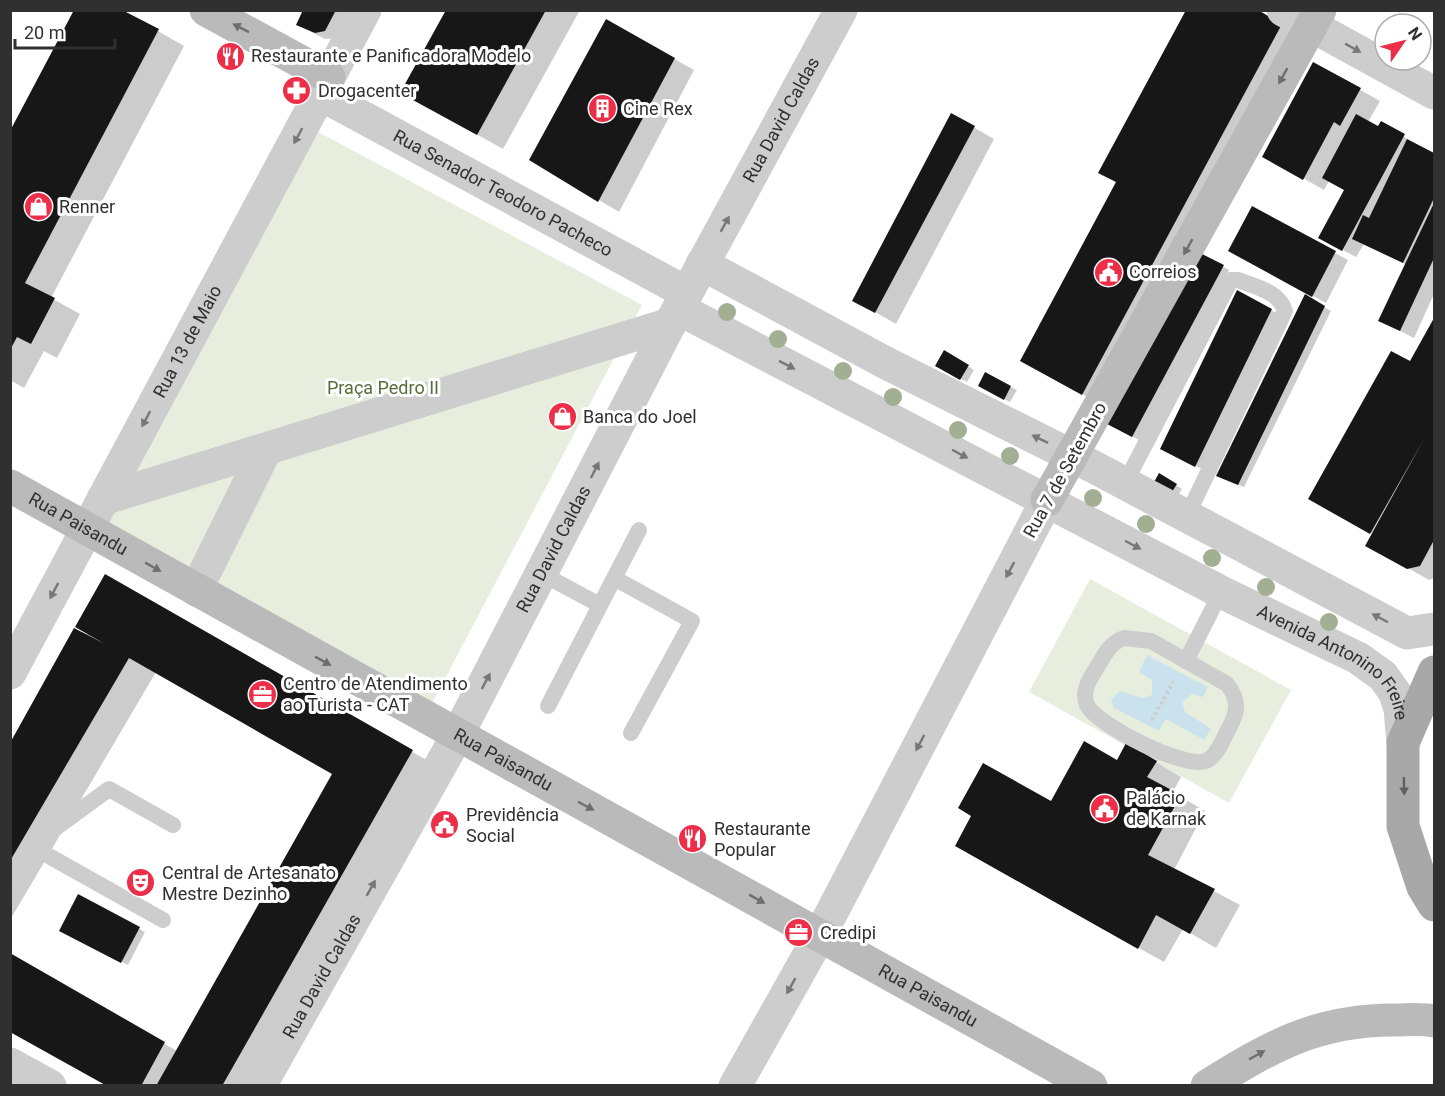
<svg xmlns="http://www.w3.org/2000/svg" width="1445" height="1096" viewBox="0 0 1445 1096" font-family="Roboto,sans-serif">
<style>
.green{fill:#e7eede}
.water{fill:#cae2ee}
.shadow{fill:#0003}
.building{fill:#171717}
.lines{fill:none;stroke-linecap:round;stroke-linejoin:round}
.path{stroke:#cdcdcd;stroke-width:4;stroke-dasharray:3 3;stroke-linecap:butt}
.lane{stroke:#cdcdcd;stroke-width:16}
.street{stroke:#cdcdcd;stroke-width:33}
.secondary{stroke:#bababa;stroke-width:33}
.primary{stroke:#a8a8a8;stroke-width:33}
.tree{fill:#a3af93}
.oneway{fill:#6e6e6e}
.oneway2{fill:#777}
.oneway3{fill:#606060}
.labels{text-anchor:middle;stroke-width:6;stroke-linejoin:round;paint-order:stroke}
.poi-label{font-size:18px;fill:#303030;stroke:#fff;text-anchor:start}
.street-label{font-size:18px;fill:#303030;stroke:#fff}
.park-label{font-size:18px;fill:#576e3b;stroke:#fff}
</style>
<rect width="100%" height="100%" fill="#fff"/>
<!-- green -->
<g class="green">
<path d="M305,125L642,305L429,709L99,524Z"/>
<path d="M1090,579L1291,690L1229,803L1029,692Z"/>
</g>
<!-- water -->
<path class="water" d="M1147,655L1208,687L1203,697L1192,694L1182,702L1185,712L1211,729L1204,740L1166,719L1159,731L1114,708L1111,700L1120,691L1142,698L1152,695V680L1139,672Z"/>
<!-- shadow -->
<g class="shadow">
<path d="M305,10H353L338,38L325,39L298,25Z"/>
<path d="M448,10H580L503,149L428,107Z"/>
<path d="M1255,10L1307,40L1108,408L1047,375Z"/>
<path d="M607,21L694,70L619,212L531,159Z"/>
<path d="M158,31L184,46L51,298L80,314L57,358L44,351L24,388L10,380V134Z"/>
<path d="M1314,64L1380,101L1368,122L1379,128L1381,123L1434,155V294L1414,338L1394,328L1407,265L1364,244L1356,257L1333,245L1345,190L1329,181L1324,190L1264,156Z"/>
<path d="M952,115L994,139L896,324L854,300Z"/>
<path d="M1253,208L1348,260L1326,303L1243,258Z"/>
<path d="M1198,254L1229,270L1139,440L1109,423Z"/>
<path d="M1238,292L1278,314L1202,469L1168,452Z"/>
<path d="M1305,296L1331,311L1244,487L1224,479Z"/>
<path d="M1434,321V578L1429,580L1367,545L1373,534L1310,499L1410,363Z"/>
<path d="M944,352L974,370L967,382L937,365Z"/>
<path d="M986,374L1017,390L1010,402L980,386Z"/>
<path d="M1160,475L1182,489L1177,497Z"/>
<path d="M105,576L437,766L257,1086H110L10,955L177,1051L334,774L156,672L10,920V746L75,630L87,634Z"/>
<path d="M1127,745L1181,777L1173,792L1205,811L1174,870L1240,905L1216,948L1183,929L1164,962L982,861L1052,803L1118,762Z"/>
<path d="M78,896L145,932L128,965L61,930Z"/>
</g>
<!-- building -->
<g class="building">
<path d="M74,10H122L159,29L25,283L55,298L31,344L17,337L10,350V131Z"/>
<path d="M303,10H336L325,31L315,33L296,25Z"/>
<path d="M446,10H546L477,135L400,93Z"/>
<path d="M1186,10H1258L1282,24L1082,395L1020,361L1116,182L1098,173Z"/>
<path d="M606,19L675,58L598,202L529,160Z"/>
<path d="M1313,62L1361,88L1340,126L1334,122L1303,180L1262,157Z"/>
<path d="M951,113L975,126L875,313L852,301Z"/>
<path d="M1356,114L1378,126L1381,121L1405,134L1342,251L1318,238L1344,190L1322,178Z"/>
<path d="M1407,139L1434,153V198L1403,263L1352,239L1363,215L1369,218Z"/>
<path d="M1434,203V258L1400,331L1378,321Z"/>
<path d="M1252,206L1336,251L1312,297L1228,251Z"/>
<path d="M1198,252L1224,265L1132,437L1107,424Z"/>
<path d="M1237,290L1272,309L1195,467L1160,449Z"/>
<path d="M1305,294L1325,306L1238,485L1216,476Z"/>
<path d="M1434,318V540L1420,566L1407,569L1365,546L1424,439L1370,534L1308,499L1391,351L1410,361Z"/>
<path d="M944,350L969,365L960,380L935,366Z"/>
<path d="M985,372L1011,386L1004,400L978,386Z"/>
<path d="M1159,473L1177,484L1170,495L1153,484Z"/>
<path d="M105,574L413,750L222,1086H156L332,774L129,658L10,861V743L74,628L105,644L75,627Z"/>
<path d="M1084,741L1117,760L1126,743L1157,761L1147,777L1181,795L1148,855L1215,889L1190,934L1156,915L1138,949L955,846L971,816L958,808L983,763L1051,801Z"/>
<path d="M78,894L140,927L121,963L59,931Z"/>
<path d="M10,953L165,1042L141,1086H107L10,1032Z"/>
</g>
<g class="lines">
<!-- path -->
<path class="path" d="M1152,720L1173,682"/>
<!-- lane -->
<g class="lane">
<path d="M1125,483L1231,280H1238C1255,287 1279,291 1285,311L1187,516"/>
<path d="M542,574L600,605"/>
<path d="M614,578L692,621L631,733"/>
<path d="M1124,638L1151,641L1227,684C1240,701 1238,712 1228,730C1223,739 1218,754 1208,760C1189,772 1096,725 1087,705C1081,691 1090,679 1097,667C1105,654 1110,643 1124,638Z"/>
<path d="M1186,661L1221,592"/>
<path d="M548,706L639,530"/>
<path d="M31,846L163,920"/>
<path d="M10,881L31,846L109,789L173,825"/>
</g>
<!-- street -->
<g class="street">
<path d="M1283,10L1434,93"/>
<path id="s1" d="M320,94L687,293"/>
<path d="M702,264L886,363L1092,466L1407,633L1434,629"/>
<path id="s2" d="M679,309L1221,592L1358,658L1383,676L1395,693L1400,709L1403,743"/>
<path d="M103,499L670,324"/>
<path d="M196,590L266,449"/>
<path id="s3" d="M10,673L365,10"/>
<path d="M10,1064L50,1086"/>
<path id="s4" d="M260,1086L457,736L670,324L841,10"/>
<path d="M735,1086L820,935L1047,500"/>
</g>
<!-- secondary -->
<g class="secondary">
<path d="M206,10L329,77"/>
<path id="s5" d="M10,486L1091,1086"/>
<path d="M1047,500L1320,10"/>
<path d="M1207,1086C1270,1047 1316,1020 1393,1020C1406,1020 1421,1018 1434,1021"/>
</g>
<!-- primary -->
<path class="primary" d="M1434,672L1403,743V826L1423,887L1434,905"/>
</g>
<!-- trees -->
<g class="tree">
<circle cx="727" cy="312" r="9"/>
<circle cx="778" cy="339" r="9"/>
<circle cx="843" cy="371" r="9"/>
<circle cx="893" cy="397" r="9"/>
<circle cx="958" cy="430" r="9"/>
<circle cx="1010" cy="456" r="9"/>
<circle cx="1093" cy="498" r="9"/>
<circle cx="1146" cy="524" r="9"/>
<circle cx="1212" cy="558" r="9"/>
<circle cx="1266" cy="587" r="9"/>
<circle cx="1329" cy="622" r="9"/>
</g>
<!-- one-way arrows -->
<defs><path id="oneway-solid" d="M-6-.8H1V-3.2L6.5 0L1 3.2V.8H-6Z" transform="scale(1.5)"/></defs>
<g class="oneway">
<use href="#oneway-solid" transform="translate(241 28) rotate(-153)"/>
<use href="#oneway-solid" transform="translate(1283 76) rotate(119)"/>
<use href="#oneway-solid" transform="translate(1188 247) rotate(119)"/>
<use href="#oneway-solid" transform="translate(153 567) rotate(29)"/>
<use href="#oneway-solid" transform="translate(323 661) rotate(29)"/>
<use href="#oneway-solid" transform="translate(586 806) rotate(28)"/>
<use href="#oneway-solid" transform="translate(757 899) rotate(29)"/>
<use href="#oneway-solid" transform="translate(1257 1055) rotate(-29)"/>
</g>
<g class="oneway2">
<use href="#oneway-solid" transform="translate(1353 48) rotate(29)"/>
<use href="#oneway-solid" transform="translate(298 136) rotate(118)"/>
<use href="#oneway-solid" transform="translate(725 224) rotate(-61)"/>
<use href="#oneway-solid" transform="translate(787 365) rotate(27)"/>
<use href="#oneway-solid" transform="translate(146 419) rotate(118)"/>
<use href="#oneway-solid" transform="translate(1040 439) rotate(-154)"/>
<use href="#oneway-solid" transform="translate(960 454) rotate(28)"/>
<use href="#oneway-solid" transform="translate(595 470) rotate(-63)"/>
<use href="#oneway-solid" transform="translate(1133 545) rotate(28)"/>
<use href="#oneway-solid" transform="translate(1010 570) rotate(118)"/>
<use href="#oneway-solid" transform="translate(54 591) rotate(118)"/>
<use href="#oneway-solid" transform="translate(1380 618) rotate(-152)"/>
<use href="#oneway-solid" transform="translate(486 681) rotate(-62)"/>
<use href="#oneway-solid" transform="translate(920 743) rotate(118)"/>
<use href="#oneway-solid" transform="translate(371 888) rotate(-61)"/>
<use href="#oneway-solid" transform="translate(791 986) rotate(119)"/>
</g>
<use class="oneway3" href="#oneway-solid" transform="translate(1404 786) rotate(89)"/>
<!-- icons -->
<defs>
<symbol id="restaurant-disc" viewBox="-11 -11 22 22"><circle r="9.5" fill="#ec2e48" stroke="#fff"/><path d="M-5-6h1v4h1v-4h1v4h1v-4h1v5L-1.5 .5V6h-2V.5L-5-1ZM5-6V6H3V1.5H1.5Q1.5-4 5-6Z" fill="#fff"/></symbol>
<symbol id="pharmacy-disc" viewBox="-11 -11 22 22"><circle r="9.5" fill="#ec2e48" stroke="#fff"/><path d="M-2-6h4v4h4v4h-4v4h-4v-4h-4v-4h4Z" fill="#fff"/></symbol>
<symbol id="building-disc" viewBox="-11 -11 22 22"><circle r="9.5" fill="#ec2e48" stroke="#fff"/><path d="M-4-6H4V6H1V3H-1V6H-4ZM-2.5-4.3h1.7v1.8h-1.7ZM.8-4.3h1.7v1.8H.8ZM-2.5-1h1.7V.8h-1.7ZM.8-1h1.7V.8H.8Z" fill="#fff"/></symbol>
<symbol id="shop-disc" viewBox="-11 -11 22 22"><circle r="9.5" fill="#ec2e48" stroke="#fff"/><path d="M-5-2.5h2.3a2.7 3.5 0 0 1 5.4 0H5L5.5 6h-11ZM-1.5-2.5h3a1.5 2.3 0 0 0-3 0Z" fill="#fff"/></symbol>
<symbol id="civic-disc" viewBox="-11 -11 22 22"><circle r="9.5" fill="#ec2e48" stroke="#fff"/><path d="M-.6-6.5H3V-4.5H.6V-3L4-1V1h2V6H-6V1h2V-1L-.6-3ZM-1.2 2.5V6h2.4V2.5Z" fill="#fff"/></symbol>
<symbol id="office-disc" viewBox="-11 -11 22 22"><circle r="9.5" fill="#ec2e48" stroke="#fff"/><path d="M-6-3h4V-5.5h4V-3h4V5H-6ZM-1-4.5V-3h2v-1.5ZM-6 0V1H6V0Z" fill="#fff"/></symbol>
<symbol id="theatre-disc" viewBox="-11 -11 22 22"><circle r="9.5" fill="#ec2e48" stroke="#fff"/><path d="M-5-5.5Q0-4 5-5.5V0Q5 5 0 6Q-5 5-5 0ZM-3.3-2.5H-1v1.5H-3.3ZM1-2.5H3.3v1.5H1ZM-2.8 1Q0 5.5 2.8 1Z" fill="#fff"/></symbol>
</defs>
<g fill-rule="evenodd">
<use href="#restaurant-disc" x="214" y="40" width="33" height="33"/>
<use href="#pharmacy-disc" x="280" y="74" width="33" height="33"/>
<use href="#building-disc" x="586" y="92" width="33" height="33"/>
<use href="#shop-disc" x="22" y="190" width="33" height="33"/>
<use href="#civic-disc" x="1092" y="256" width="33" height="33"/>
<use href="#shop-disc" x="546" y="400" width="33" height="33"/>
<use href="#office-disc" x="246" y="678" width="33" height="33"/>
<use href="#civic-disc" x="1088" y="792" width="33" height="33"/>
<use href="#civic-disc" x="428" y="808" width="33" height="33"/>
<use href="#restaurant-disc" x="676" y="822" width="33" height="33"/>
<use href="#theatre-disc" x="124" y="866" width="33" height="33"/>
<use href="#office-disc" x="782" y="916" width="33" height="33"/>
</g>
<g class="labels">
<!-- poi labels -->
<g class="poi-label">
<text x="251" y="62">Restaurante e Panificadora Modelo</text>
<text x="318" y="97">Drogacenter</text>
<text x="623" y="115">Cine Rex</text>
<text x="59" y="213">Renner</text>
<text x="1129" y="278">Correios</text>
<text x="583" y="423">Banca do Joel</text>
<text x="283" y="690">Centro de Atendimento<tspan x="283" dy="21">ao Turista - CAT</tspan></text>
<text x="1126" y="804">Palácio<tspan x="1126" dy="21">de Karnak</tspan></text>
<text x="466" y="821">Previdência<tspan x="466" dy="21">Social</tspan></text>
<text x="714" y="835">Restaurante<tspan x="714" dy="21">Popular</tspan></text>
<text x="162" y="879">Central de Artesanato<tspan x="162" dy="21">Mestre Dezinho</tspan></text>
<text x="820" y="939">Credipi</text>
</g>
<!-- street labels -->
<g class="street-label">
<text dy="6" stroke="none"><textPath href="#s4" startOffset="1098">Rua David Caldas</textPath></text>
<text dy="6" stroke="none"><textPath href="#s1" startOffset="208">Rua Senador Teodoro Pacheco</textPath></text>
<text dy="6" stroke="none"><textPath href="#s3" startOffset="376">Rua 13 de Maio</textPath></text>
<text transform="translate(1065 470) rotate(-61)" y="6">Rua 7 de Setembro</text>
<text dy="6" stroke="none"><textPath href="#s5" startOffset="78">Rua Paisandu</textPath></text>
<text dy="6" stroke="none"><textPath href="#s4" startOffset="612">Rua David Caldas</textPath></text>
<text dy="6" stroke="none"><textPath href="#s2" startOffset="748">Avenida Antonino Freire</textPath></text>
<text dy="6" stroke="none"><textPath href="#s5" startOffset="564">Rua Paisandu</textPath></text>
<text dy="6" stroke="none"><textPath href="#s4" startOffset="126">Rua David Caldas</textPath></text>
<text dy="6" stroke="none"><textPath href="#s5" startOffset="1050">Rua Paisandu</textPath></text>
</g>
<!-- park labels -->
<g class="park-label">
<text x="383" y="394">Praça Pedro II</text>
</g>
</g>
<!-- border -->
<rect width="1445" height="1096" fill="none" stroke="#303030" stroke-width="24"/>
<!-- north arrow -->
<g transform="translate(1403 42) rotate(55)"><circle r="28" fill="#ffffff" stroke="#acacac" stroke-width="1.5"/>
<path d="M0-4.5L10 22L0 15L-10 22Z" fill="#ec2e48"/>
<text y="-9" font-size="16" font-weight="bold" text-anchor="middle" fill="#303030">N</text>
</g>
<!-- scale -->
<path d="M15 39v9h100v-9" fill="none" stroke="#303030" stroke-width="3"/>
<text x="24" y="39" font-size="18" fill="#303030" stroke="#ffffff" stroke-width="4.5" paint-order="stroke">20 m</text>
</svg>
